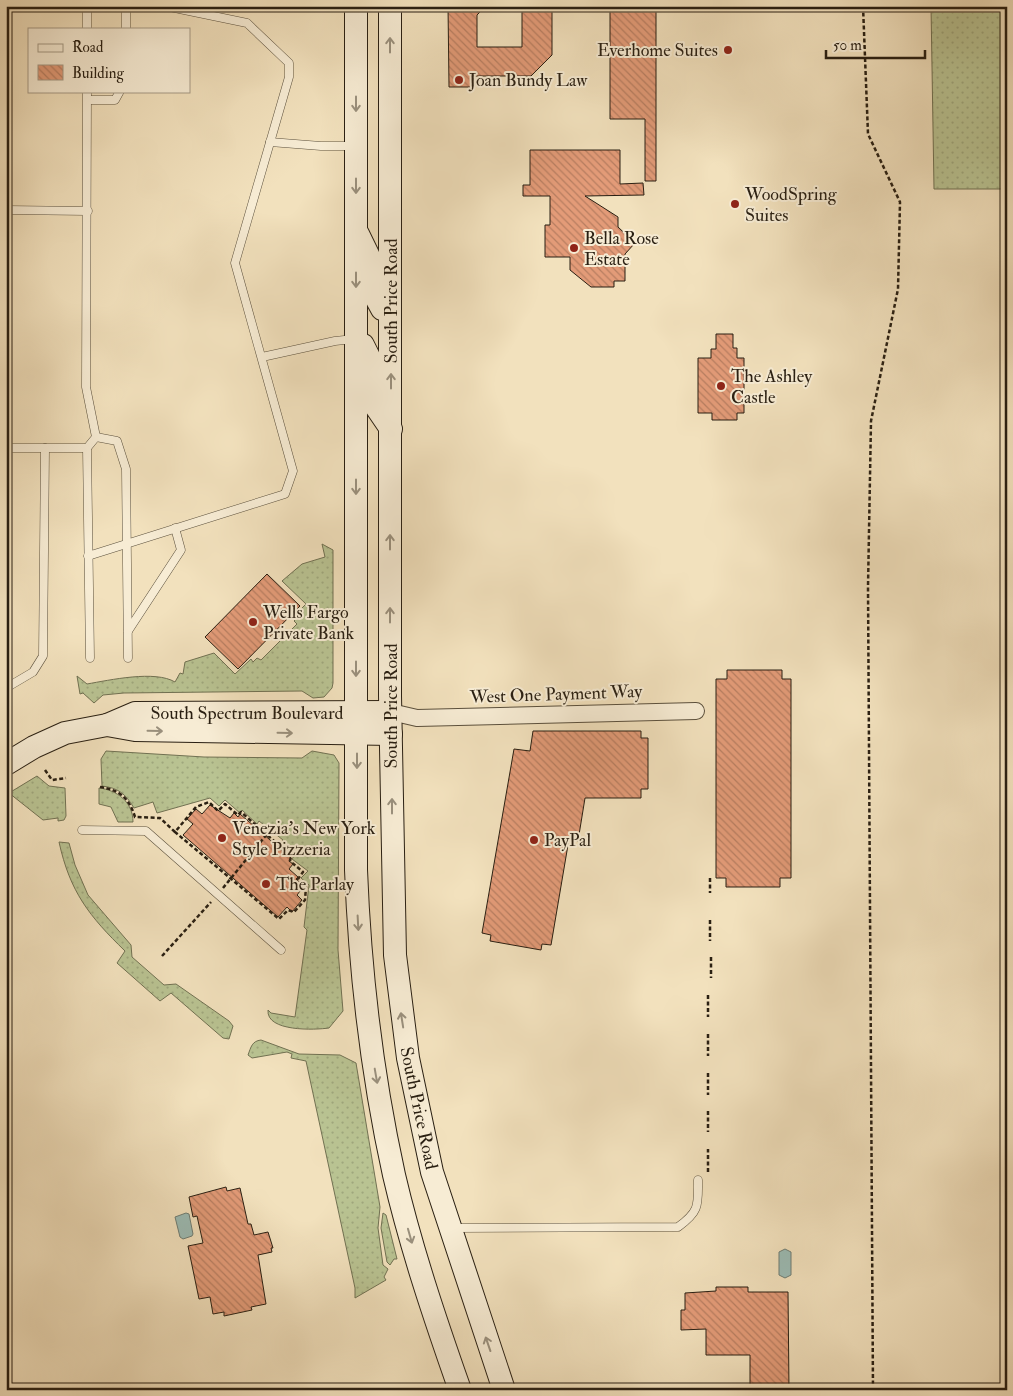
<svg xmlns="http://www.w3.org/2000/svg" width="1013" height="1396" viewBox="0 0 1013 1396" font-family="'IM FELL Double Pica',serif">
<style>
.grass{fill:url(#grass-dots);stroke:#717152}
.water{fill:#9cbcb5;stroke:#6e7d74}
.building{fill:url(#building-back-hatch);stroke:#291f12}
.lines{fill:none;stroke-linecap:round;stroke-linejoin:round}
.lane-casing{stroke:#5b503d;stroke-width:9}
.street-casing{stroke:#5b503d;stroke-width:18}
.secondary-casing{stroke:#291f12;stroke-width:24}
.path{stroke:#291f12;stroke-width:2.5;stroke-dasharray:4 2.5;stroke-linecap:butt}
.lane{stroke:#f7ecd4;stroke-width:8}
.street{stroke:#f7ecd4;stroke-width:16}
.secondary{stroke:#f7ecd4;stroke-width:22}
.oneway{stroke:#9a907d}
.poi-dot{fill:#8f2418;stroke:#f7ecd4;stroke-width:2}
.labels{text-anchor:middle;stroke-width:4;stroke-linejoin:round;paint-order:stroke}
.poi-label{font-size:18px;fill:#291f12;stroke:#f7ecd4;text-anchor:start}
.street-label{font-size:18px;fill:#291f12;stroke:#f7ecd4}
</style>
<defs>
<pattern id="grass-dots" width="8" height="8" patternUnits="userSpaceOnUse" patternTransform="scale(1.25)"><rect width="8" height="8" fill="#b9c392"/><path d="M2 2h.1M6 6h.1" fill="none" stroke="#9fa77d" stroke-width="1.8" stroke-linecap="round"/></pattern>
<pattern id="building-back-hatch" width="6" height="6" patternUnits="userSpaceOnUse" patternTransform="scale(1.25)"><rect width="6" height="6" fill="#e39b78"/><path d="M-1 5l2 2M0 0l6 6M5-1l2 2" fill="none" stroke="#b87e61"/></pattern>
</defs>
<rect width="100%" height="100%" fill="#f2e1bd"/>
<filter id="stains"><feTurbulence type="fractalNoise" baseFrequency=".004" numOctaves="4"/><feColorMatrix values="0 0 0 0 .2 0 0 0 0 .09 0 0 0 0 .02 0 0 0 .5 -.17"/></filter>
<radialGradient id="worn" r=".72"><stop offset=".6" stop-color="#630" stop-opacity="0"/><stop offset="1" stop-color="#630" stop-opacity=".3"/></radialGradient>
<!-- grass -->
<g class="grass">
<path d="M931,6H1007V189H934Z"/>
<path d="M322,544L333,550V683L332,688L324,697L313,698L302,691L124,693L103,695L94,703L83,693L80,694L77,676L87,684C110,680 155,670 175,682L180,673L183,674L185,662L214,653L235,674L251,659L253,662L257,658L261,660L297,624L294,621L297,618L294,616L306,604L282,581L302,564L325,557Z"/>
<path d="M106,751L204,757L302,758L312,751L334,755L339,763L338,950L343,1011L329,1028C315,1030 266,1032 268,1010L271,1013L295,1017L307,930L304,927L309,885L301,878L308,871L292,859L294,856L280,844L283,840L259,821L257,824L242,810L240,813L225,800L219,806L210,798L157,813L153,802L134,808C125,793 118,788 102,786L101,759Z"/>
<path d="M37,776L49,786L65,788L66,816L64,820L58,821V818L43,820L9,793Z"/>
<path d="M99,788C117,790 133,802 133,822H118L111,807L99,804Z"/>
<path d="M59,842L69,843L75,865L88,895L131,945L132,957L164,985L176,984L229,1021L233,1026L229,1039L223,1038L171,993L160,1001L117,963L125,951C89,916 70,892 59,842Z"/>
<path d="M261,1040L299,1054L340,1055L356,1063L380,1207L378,1228L383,1265L388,1269L384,1277L386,1280L355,1298V1288L306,1061L291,1058L292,1054L287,1052L252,1058L248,1055C251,1047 252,1041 261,1040Z"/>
<path d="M383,1213L386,1215L397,1259H394L390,1265L387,1262L381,1228Z"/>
</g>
<!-- water -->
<g class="water">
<path d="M186,1213L189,1214L193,1234L192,1236L183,1239L180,1237L175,1217Z"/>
<path d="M785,1249L791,1252V1275L785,1278L779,1275V1252Z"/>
</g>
<!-- building -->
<g class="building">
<path d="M448,6H486L477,15V47H522V6H552V55L531,76H472V87H449Z"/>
<path d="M610,6H656V181H645V119H610Z"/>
<path d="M530,150H620V184L643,183L644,195L585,196L618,217V227L635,243L625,254V281H614V287H591L570,270V257H545V225H550V196H523V185H530Z"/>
<path d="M716,334H733V348H737V358H744V413H737V420H712V413H698V358H711V349H716Z"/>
<path d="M267,574L300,606L238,669L205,637Z"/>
<path d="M727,670H782V679H791V878H780V887H726V878H716V679H727Z"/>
<path d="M533,731H641V738H648V789H641V798H585L578,841L569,839L551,945L542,944L541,950L490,941L491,935L482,933L514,749L530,751Z"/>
<path d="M210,805L230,818L234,813L238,817L240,814L291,858L289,861L293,864L289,869L298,877L296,879L304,886L297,895L302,900L292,912L287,907L278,917L183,835L193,824L187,819L196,809L202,814Z"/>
<path d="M226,1187L227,1191L240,1188L248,1224H251L254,1235L268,1232L273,1248H271L272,1252L258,1255L266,1304L251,1307L252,1310L224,1316V1312L213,1314L210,1297L199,1299L188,1246L203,1243L197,1216L193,1217L189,1197Z"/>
<path d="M716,1287H748V1292H788L789,1390H750V1355H706V1329L681,1330V1310H685V1293L716,1291Z"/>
</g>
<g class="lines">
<defs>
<g id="lane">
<path d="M87,6V29"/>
<path d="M126,29V6"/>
<path d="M87,91L86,387L96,437L87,448L90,658"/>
<path d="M88,100H115L120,91"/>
<path d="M270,142L321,146H355"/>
<path d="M6,210L88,211"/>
<path d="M262,357L335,341L354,339"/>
<path d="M96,437L117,441L126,469L128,658"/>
<path d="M6,448H87"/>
<path d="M88,556L285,494L293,471L235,263L289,77V63L247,23L165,6"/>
<path d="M128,631L181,550L175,528"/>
<path d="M6,688L33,672L43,656L45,448"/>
<path d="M82,830L146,831L281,950"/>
<path d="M454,1228L678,1227C700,1211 698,1205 698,1180"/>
</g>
<path id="street" d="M391,712L417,718L696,711"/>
<g id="secondary">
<path d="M356,6V870C360,973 372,1075 394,1175C411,1248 435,1319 460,1390"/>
<path d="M390,6V696L395,955L408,1058L432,1172L504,1390"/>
<path d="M358,234L375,269L376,298L382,309"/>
<path d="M363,345L369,357L376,407L391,429"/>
<path d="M107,725L135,730L391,734"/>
<path d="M6,764L34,747L65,733L107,725L135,713L391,712"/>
</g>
</defs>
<!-- lane casing -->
<use href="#lane" class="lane-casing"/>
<!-- street casing -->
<use href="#street" class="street-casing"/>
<!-- secondary casing -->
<use href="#secondary" class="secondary-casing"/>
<!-- path -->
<g class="path">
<path d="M863,6L868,134L900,202L898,289L871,421L868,587L873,1390"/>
<path d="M45,770L52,780L66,778"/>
<path d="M100,787C120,790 129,798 135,817L160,818L175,832L196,807L209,802L218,811L225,804L238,815L241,812L291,856L290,861L303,872L298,879L306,887L305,900L294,912L288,910L279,919L175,832"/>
<path d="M710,878V893"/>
<path d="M223,888L267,834"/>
<path d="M710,920V941"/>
<path d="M162,956L211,902"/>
<path d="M711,957V978"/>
<path d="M708,995V1017"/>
<path d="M708,1034V1056"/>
<path d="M708,1073V1095"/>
<path d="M708,1111V1132"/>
<path d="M708,1172V1149"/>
</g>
<!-- lane -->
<use href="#lane" class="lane"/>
<!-- street -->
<use href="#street" class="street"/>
<!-- secondary -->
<use href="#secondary" class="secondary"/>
</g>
<!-- one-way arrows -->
<defs><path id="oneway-shaft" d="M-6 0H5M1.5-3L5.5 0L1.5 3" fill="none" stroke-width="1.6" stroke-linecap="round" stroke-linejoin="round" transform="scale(1.25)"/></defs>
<g class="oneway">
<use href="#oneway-shaft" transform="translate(390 45) rotate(-90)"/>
<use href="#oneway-shaft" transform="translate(356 104) rotate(90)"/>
<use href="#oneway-shaft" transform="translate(356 186) rotate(90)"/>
<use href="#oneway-shaft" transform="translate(356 280) rotate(90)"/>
<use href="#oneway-shaft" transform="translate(391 381) rotate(-90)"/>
<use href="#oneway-shaft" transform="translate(356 487) rotate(90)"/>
<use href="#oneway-shaft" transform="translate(390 542) rotate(-90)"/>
<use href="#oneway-shaft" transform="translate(390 615) rotate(-90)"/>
<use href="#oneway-shaft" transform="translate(356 669) rotate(90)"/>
<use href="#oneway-shaft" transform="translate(155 731) rotate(1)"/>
<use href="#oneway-shaft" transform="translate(285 733) rotate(1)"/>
<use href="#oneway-shaft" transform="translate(357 761) rotate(90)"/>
<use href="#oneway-shaft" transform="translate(392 806) rotate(-90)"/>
<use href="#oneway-shaft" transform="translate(358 923) rotate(87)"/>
<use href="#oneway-shaft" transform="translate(402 1020) rotate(-99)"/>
<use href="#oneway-shaft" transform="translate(376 1076) rotate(80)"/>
<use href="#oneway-shaft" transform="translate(410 1236) rotate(74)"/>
<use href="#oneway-shaft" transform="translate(488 1344) rotate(-109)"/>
</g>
<!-- markers -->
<g class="poi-dot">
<circle cx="728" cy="50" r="5"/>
<circle cx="459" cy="80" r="5"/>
<circle cx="735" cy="204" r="5"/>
<circle cx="574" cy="248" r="5"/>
<circle cx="721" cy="386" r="5"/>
<circle cx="253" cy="622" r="5"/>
<circle cx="222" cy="838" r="5"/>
<circle cx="534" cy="840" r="5"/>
<circle cx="266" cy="884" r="5"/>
</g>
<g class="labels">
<!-- poi labels -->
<g class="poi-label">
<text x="718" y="56" text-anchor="end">Everhome Suites</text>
<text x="469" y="86">Joan Bundy Law</text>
<text x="745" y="200">WoodSpring<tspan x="745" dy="21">Suites</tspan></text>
<text x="584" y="244">Bella Rose<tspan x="584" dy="21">Estate</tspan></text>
<text x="731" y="382">The Ashley<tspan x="731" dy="21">Castle</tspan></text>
<text x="263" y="618">Wells Fargo<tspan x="263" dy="21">Private Bank</tspan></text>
<text x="232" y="834">Venezia's New York<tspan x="232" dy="21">Style Pizzeria</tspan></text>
<text x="544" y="846">PayPal</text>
<text x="276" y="890">The Parlay</text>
</g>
<!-- street labels -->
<g class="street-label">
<text transform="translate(391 301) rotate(-90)" y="6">South Price Road</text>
<text transform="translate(556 694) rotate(-2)" y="6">West One Payment Way</text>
<text transform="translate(391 706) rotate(-90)" y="6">South Price Road</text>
<text x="247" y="719">South Spectrum Boulevard</text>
<text transform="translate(419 1108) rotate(78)" y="6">South Price Road</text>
</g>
</g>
<!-- margin -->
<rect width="1013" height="1396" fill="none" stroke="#f2e1bd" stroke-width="25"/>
<rect x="8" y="8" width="998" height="1381" fill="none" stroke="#291f12" stroke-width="2.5"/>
<rect x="12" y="12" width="988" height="1371" fill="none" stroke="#291f12"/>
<!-- legend -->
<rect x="28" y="28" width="162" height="65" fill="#f7ecd4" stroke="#a59a86"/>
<rect x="38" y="44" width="25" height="8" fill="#f7ecd4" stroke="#a59a86"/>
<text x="72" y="52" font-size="15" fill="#291f12">Road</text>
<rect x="38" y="65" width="25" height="15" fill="url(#building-back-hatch)" stroke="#a59a86"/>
<text x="72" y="78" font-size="15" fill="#291f12">Building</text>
<!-- scale -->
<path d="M826 50v8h99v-8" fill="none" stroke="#291f12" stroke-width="2.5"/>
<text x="833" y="50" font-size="15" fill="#291f12" stroke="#f7ecd4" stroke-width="4" paint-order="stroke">50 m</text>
<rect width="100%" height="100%" filter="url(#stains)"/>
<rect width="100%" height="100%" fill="url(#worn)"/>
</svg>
